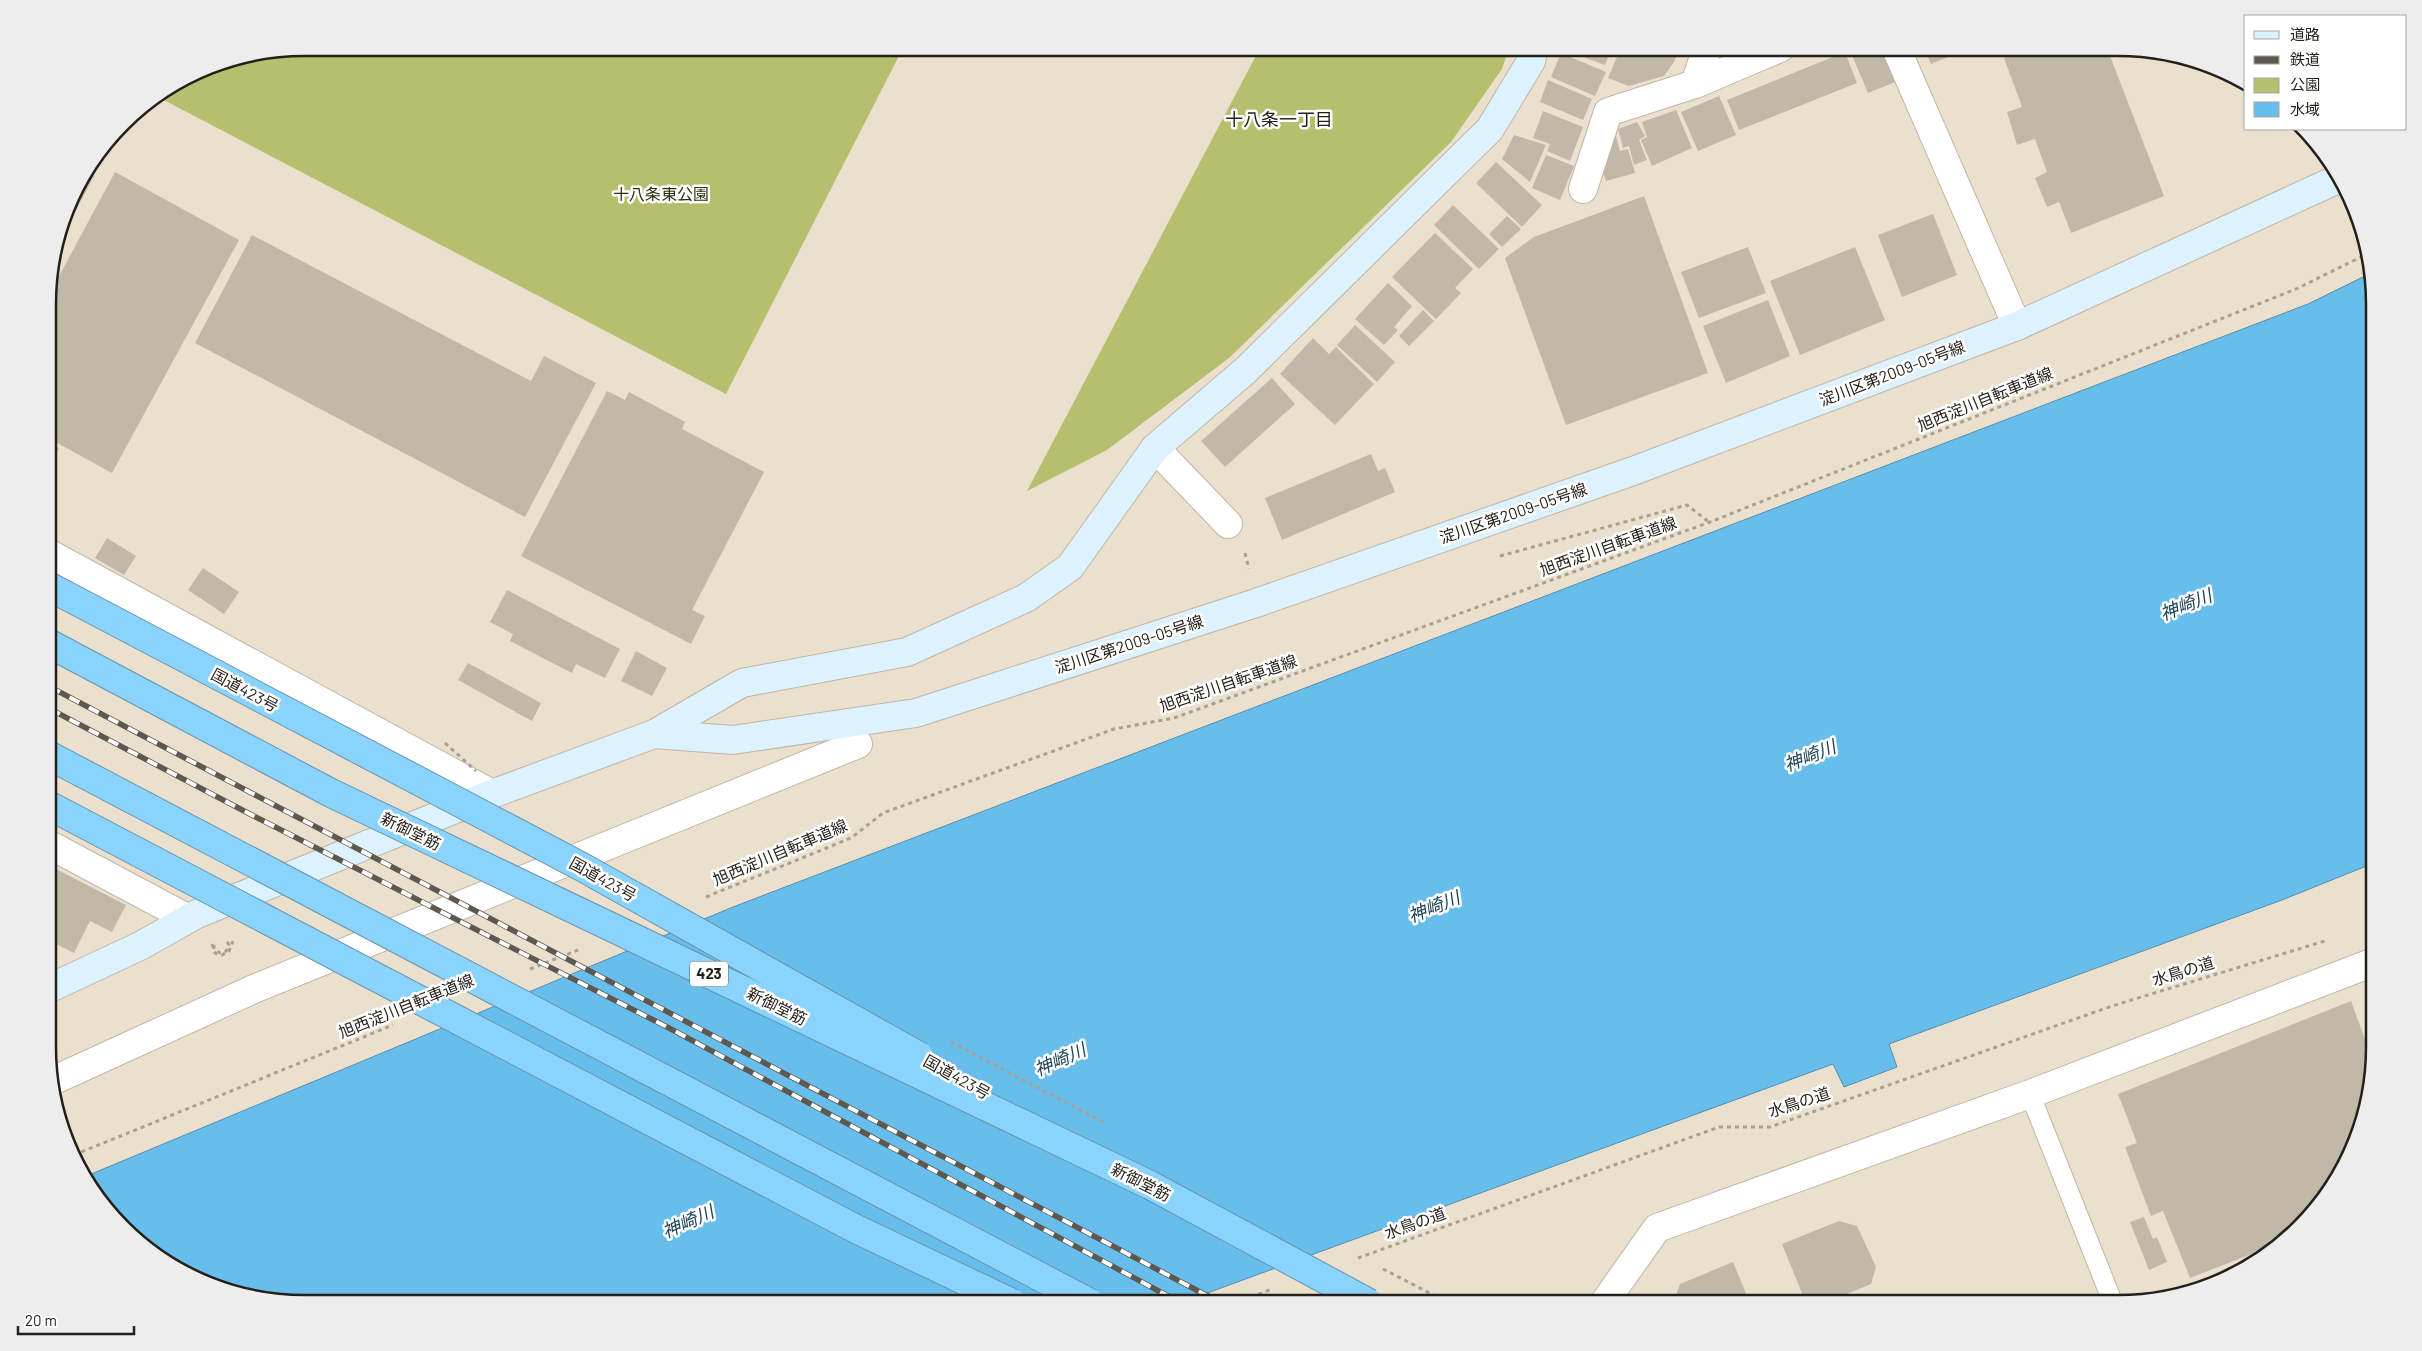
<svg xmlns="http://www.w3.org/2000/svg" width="2422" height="1351" viewBox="0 0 2422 1351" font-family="Barlow,'Noto Sans JP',sans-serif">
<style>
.green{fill:#b5bf6e}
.water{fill:#67beec;stroke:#538ead}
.building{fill:#c2b8a7}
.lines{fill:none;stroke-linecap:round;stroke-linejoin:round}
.lane-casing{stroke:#c1b6a5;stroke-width:21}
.street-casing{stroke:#c1b6a5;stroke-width:30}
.secondary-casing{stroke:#c1b6a5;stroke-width:30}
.path{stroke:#a9a092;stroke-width:3;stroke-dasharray:4 4;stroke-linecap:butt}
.lane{stroke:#fff;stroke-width:19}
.street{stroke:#fff;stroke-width:28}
.secondary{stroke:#dcf2fe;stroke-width:28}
.rail-casing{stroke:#5e584f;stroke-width:5.5}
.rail{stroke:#fff;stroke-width:4;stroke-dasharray:11;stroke-linecap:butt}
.highway-bridge-casing{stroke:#6694ad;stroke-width:30;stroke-linecap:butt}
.path-bridge{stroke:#a9a092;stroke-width:3;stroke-dasharray:4 4;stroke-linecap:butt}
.highway-bridge{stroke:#8ad3fd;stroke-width:28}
.labels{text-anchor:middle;stroke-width:5;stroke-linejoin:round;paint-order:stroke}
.shield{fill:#fff;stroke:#65625e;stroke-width:1}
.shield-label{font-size:15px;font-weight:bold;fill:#231f19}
.park-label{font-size:16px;fill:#2b2f0b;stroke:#fff}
.street-label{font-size:16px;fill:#231f19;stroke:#fff}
.neighbourhood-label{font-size:18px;fill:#231f19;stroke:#fff}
.water-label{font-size:18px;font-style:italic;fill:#1d4357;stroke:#fff}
.rim{fill:none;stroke:#231f19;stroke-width:2.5}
</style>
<rect width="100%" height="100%" fill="#ebe0ce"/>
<!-- green -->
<g class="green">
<path d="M304,48H903L726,394L158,97L206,67Z"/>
<path d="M1260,48H1509L1502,69L1451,142L1229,358L1107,450L1027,491Z"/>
</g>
<!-- water -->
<path class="water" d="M2371,273L2374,287V863L2282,900L1889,1044L1897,1067L1844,1087L1833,1064L1180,1303H304L237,1295L176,1269L123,1229L91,1189L84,1177L733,907L2308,304Z"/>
<!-- building -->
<g class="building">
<path d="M1559,48H1612L1605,65Z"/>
<path d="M1628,48H1679L1674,62L1664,76L1629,86L1608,78L1620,50L1627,51Z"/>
<path d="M1849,48H1881L1895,82L1868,93Z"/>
<path d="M1924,48H1945L1948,57L1931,64Z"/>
<path d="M1948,48H1973L1953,57Z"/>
<path d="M2030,48H2107L2164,196L2071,233L2059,202L2047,207L2035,178L2047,172L2035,139L2017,145L2007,112L2022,107L2004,58Z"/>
<path d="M1845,52L1857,83L1739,130L1727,100Z"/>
<path d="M1561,53L1606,72L1595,96L1551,77Z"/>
<path d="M1548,80L1592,99L1583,120L1540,102Z"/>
<path d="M1719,96L1736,135L1698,151L1681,112Z"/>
<path d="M1676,110L1692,148L1652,166L1641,140L1647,137L1642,122Z"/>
<path d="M1543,111L1583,127L1570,161L1547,151L1550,144L1533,138Z"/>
<path d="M1637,122L1645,136L1639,140L1647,160L1634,165L1629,146L1623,148L1618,129Z"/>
<path d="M1615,132L1620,151L1628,149L1635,173L1606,181L1602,170Z"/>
<path d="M1514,135L1546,145L1530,182L1502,159Z"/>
<path d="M1546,155L1574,166L1560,200L1532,188Z"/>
<path d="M1496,162L1542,205L1522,227L1476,183Z"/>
<path d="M115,172L239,240L112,473L50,439V293Z"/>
<path d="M87,173L94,176L66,229L63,227L72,197Z"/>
<path d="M1644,196L1708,373L1566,425L1505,258L1534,237Z"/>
<path d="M1453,205L1499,249L1479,269L1434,225Z"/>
<path d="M1933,214L1957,275L1902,297L1878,235Z"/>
<path d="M1507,216L1521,229L1502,247L1489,234Z"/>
<path d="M1435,233L1473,269L1455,288L1461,293L1436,319L1392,277Z"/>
<path d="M252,235L531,381L544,356L596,383L525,517L195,343Z"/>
<path d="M1748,247L1766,293L1699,318L1681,272Z"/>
<path d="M1855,247L1885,320L1800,355L1770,281Z"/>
<path d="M1388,283L1412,306L1394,327L1398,330L1384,345L1355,319Z"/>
<path d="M1768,300L1790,356L1726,383L1703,326Z"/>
<path d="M1423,310L1434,321L1409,346L1399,336Z"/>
<path d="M1355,325L1395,362L1377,382L1337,345Z"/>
<path d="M1313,338L1329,354L1336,347L1374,384L1335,425L1280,374Z"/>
<path d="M1272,378L1295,404L1225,467L1201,441Z"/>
<path d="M607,391L625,400L629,392L685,422L682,429L764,472L692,610L705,616L691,644L521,556Z"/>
<path d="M50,444L59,448L50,466Z"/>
<path d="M1371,454L1378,471L1385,468L1395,492L1282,540L1265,498Z"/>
<path d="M107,538L136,556L124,575L95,558Z"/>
<path d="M203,568L239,592L224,614L188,590Z"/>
<path d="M507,590L620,649L605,678L576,664L572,673L510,641L513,634L490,622Z"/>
<path d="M636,651L667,668L652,696L621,681Z"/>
<path d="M468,663L541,703L532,721L458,680Z"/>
<path d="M50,866L126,905L112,932L90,921L74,953L50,941Z"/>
<path d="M2351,1001L2374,1064L2366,1114L2340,1175L2300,1228L2282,1242L2190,1278L2163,1211L2151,1216L2125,1147L2137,1143L2118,1094Z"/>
<path d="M2144,1217L2153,1239L2157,1237L2167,1262L2149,1270L2130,1222Z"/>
<path d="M1839,1221L1857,1226L1876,1267L1871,1284L1825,1303H1806L1782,1244Z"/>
<path d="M1733,1262L1750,1303H1677L1675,1298L1680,1284Z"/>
</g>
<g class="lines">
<defs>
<path id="lane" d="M2030,1094L2113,1303"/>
<g id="street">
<path d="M1896,48L2017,326"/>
<path d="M1695,84L1707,48"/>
<path d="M1583,189L1608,112L1695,84L1780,48"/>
<path d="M1155,448L1228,524"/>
<path d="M50,554L492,794"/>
<path d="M50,845L187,918"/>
<path d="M50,1082L256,988L858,744"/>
<path d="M1604,1303L1657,1228L2030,1094L2374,962"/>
</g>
<g id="secondary">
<path d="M654,734L733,740L916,713L1256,603L1633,471L2017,326L2340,178"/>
<path d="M50,988L140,946L197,914L492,794L654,734L742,683L907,652L1026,598L1070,567L1155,448L1246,370L1490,129L1531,61L1534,48"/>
</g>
</defs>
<!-- lane casing -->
<use href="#lane" class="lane-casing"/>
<!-- street casing -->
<use href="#street" class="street-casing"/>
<!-- secondary casing -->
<use href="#secondary" class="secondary-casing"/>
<!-- path -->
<g class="path">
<path d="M1245,553L1249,569"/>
<path d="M1500,556L1687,505L1709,522"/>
<path d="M706,897L851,838L883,813L1114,729L1174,718L1710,522L2296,289L2367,254"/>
<path d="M212,944L215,953L222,955L229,951L233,941"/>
<path d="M214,945V949L220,953L226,951L229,945L226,939"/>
<path d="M530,969L578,950"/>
<path d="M74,1155L393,1025"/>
<path d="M1358,1258L1719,1127H1770L2112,1006L2328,940"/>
<path d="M1236,1303L1272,1289"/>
</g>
<!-- lane -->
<use href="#lane" class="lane"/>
<!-- street -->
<use href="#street" class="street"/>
<!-- secondary -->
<use href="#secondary" class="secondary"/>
<defs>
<g id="rail">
<path d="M50,687L1221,1303"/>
<path d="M50,709L246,812L669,1028L1181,1303"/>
</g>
</defs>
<!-- rail casing -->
<use href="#rail" class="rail-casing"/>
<!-- rail -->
<use href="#rail" class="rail"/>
<defs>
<g id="highway-bridge">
<path d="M50,587L582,867L919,1056"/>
<path d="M50,644L331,793L1150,1185L1369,1303"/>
<path d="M50,756L1090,1303"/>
<path d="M50,806L856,1229L1012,1303"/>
</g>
</defs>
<!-- highway-bridge casing -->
<use href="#highway-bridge" class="highway-bridge-casing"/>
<!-- path-bridge -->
<g class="path-bridge">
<path d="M445,743L476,771"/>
<path d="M951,1042L1107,1124"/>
<path d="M1383,1269L1449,1303"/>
</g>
<!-- highway-bridge -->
<use href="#highway-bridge" class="highway-bridge"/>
</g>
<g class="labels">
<!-- shield labels -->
<rect class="shield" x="690" y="961.5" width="38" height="25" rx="4"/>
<g class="shield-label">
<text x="709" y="979">423</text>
</g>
<!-- park labels -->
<g class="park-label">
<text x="661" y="200">十八条東公園</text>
</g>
<!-- street labels -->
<g class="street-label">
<text transform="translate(1892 373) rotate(-21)" y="6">淀川区第2009-05号線</text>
<text transform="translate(1985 399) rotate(-22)" y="6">旭西淀川自転車道線</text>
<text transform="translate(1513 513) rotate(-19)" y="6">淀川区第2009-05号線</text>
<text transform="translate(1608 546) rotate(-20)" y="6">旭西淀川自転車道線</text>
<text transform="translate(1129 644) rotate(-18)" y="6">淀川区第2009-05号線</text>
<text transform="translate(1228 683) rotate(-19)" y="6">旭西淀川自転車道線</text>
<text transform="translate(245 690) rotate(28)" y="6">国道423号</text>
<text transform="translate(411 831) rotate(26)" y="6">新御堂筋</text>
<text transform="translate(780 852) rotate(-23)" y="6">旭西淀川自転車道線</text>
<text transform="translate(603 879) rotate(29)" y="6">国道423号</text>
<text transform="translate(2183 971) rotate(-17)" y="6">水鳥の道</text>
<text transform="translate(406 1006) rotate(-22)" y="6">旭西淀川自転車道線</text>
<text transform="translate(777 1006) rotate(26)" y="6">新御堂筋</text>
<text transform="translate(957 1077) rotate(29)" y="6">国道423号</text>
<text transform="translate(1799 1102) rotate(-18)" y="6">水鳥の道</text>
<text transform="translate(1141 1182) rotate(27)" y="6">新御堂筋</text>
<text transform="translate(1415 1223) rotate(-20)" y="6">水鳥の道</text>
</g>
<!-- neighbourhood labels -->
<g class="neighbourhood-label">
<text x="1279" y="126">十八条一丁目</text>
</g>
<!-- water labels -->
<g class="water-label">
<text transform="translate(2186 605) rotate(-22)" y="6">神崎川</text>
<text transform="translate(1810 756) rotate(-22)" y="6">神崎川</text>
<text transform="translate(1434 907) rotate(-22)" y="6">神崎川</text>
<text transform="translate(1060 1060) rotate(-24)" y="6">神崎川</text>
<text transform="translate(688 1222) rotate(-24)" y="6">神崎川</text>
</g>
</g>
<!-- crop -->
<path d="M0 0H2422V1351H0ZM304 56H2118A248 248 0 0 1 2366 304V1047A248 248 0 0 1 2118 1295H304A248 248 0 0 1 56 1047V304A248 248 0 0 1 304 56Z" fill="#ededed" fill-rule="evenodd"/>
<path class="rim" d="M304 56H2118A248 248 0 0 1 2366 304V1047A248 248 0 0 1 2118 1295H304A248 248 0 0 1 56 1047V304A248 248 0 0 1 304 56Z"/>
<!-- legend -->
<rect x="2244" y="15" width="162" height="115" fill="#ffffff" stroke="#a7a5a3"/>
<rect x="2254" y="31" width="25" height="8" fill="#dcf2fe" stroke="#a7a5a3"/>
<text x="2290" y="40" font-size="15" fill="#231f19">道路</text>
<rect x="2254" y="56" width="25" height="8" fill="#5e584f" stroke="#a7a5a3"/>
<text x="2290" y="65" font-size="15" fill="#231f19">鉄道</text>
<rect x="2254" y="78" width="25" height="15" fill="#b5bf6e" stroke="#a7a5a3"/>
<text x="2290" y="90" font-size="15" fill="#231f19">公園</text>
<rect x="2254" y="102" width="25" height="15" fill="#67beec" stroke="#a7a5a3"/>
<text x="2290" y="115" font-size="15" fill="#231f19">水域</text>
<!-- scale -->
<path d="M18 1326v8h116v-8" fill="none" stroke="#231f19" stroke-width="2.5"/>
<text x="25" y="1326" font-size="15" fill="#231f19" stroke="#ffffff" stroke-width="4" paint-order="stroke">20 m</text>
</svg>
